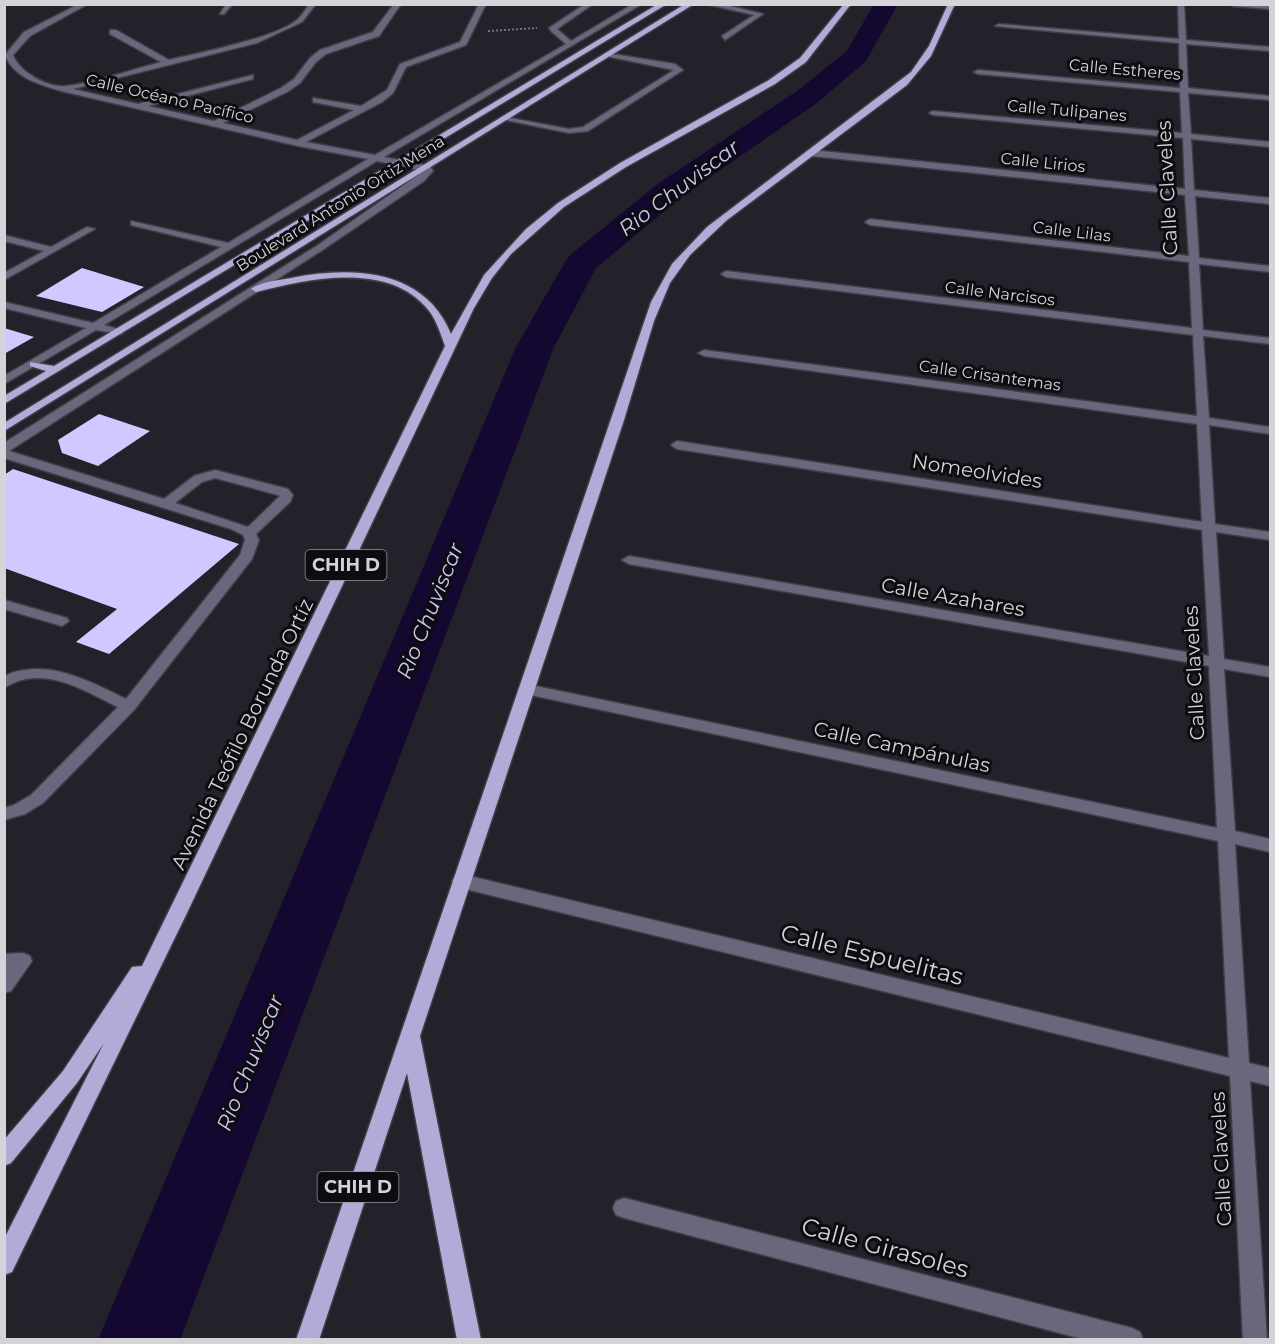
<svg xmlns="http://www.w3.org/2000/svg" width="1275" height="1344" viewBox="0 0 1275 1344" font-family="Montserrat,sans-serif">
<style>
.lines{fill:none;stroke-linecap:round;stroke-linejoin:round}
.river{fill:#140730;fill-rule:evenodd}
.building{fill:#d0c8ff}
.minor-casing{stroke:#3f3e46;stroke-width:3}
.major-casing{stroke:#3f3e46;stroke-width:3}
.path{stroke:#74747b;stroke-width:2;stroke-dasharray:2 2;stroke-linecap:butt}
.minor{fill:#6a677d;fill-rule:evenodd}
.major{fill:#b1abd8;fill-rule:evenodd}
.labels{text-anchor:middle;stroke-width:6;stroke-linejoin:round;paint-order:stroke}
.far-street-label{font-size:16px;fill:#d3d3d8;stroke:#0d0c10}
.shield{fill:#0d0c10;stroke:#98979c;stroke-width:1.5}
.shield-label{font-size:18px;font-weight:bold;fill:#d3d3d8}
.street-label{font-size:20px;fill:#d3d3d8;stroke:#0d0c10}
.water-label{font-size:21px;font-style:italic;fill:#cbc5f2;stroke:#0d0c10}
.near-street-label{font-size:24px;fill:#d3d3d8;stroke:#0d0c10}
</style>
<rect width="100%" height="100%" fill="#23222a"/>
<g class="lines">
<!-- river -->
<path class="river" d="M874,4H898L866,61L817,103L681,197L596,268L554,347L180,1340H98L516,347L565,262L570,255L659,183L797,91L847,51Z"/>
</g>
<!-- building -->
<g class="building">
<path d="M82,268L144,287L102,312L36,296Z"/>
<path d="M4,328L34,337L4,354Z"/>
<path d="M99,414L150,431L98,466L62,453L58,440Z"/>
<path d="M13,469L239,544L109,654L76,642L117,609L4,568V475Z"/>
</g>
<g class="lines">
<defs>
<g id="minor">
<path d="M79,4H88L30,36L13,55C19,72 48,88 66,86C98,82 130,70 161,62L110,34V30H116L169,60C198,53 277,38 298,19C302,15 306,9 309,4H316L302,22L257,43L73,89L138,104L253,75V79L148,106L214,121L281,88L294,79L310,58L320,50L373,32L394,4H401L379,36L326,54L316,62L300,83L287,92L223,123L297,140L354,110L313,102V98L361,106L387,90L400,64L460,42L479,4H486L466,45L406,67L393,93L382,102L306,142L375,155L566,44L552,32L549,28L585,4H593L557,29L571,41L633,4H642L384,157L430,166L433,171L424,181L324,249L9,451L164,499L194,476L215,470L288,489L293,495L290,502L256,534L259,540L252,559L134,710L43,803L25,814L4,820V808L14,805L31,795L118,707C91,694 55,671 22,680C16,681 11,685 4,687V676C46,657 89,681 126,699L240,555L245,540L243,535L231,529L4,458V443L318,245L424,171L377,161L104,325L122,330V334L96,330L4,384V376L86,328L4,308V302L93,323L221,247L131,225V221L228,243L368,159L298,146L61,91C39,84 15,79 5,55L24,32ZM215,478L278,495L280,496L248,527L175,503L202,482Z"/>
<path d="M226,4H233L224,14H220Z"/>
<path d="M706,4H722L763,14L725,40L722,36L754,15Z"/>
<path d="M1178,4H1184L1186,40L1270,47V51L1186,44L1188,88L1270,96V100L1188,93L1191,134L1270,142V147L1191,139L1194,190L1270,198V204L1195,196L1199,258L1270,266V272L1199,264L1203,330L1270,338V344L1203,336L1209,418L1270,427V434L1209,425L1215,524L1270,532V540L1216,532L1224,659L1270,667V677L1224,669L1235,831L1270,839V852L1235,844L1249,1063L1270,1068V1086L1250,1081L1267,1340H1243L1230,1076L461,888L455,886L452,881L455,876L461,874L1229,1058L1218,841L526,694L518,689L526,684L1217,828L1209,666L629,564L622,560L629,556L1209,656L1202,530L677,449L671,445L677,441L1202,522L1197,424L704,356L698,353L704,350L1197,416L1193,335L726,277L721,274L726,271L1192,328L1189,262L870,225L865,222L870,219L1189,256L1185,195L812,156L808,153L812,150L1185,189L1183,138L933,115L929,113L933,111L1182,133L1180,92L978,74L974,72L978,70L1180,88L1179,43L995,26L999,24L1179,39Z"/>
<path d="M1230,4L1270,5V9L1233,6Z"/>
<path d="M607,53L675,64L683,70L588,131L569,133L501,119L505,117L569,129L583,127L674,70L610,57Z"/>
<path d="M87,227L95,229L4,280V273L44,251L4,241V235L51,247Z"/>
<path d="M4,600L67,618L69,621L62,626L4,609Z"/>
<path d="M23,953L30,956L32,961L11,991L4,993V954Z"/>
<path d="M624,1198L1132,1328L1140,1332L1143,1340H1086L624,1218L616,1215L613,1208L616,1201Z"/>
</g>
<g id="major">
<path d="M658,4H667L4,404V396L46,371L30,366V362L54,366Z"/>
<path d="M685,4H694L4,431V423Z"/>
<path d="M844,4H851L806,62L775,84L626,167L564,207L511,254L492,278L474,308L186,915L12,1272L4,1275V1239L104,1043L77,1083L11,1163L4,1166V1140L63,1071L132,967L142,966L445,346C441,335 437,322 430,312C390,260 309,279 256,292L251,289C260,282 279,280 291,278C351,266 424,268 451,334L484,275L526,229L558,203L620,163L769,80L800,58Z"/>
<path d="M948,4H955L931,56L907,85L727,220L690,255L670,283L654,321L624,420L420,1036L481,1340H457L407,1073L319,1340H296L651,302L672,264L707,227L911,72L929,46Z"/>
</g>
</defs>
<!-- minor casing -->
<use href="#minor" class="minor-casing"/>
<!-- major casing -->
<use href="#major" class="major-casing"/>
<!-- path -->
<path class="path" d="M488,31L537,28"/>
<!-- minor -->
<use href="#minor" class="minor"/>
<!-- major -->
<use href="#major" class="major"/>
</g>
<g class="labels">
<!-- far-street labels -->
<g class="far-street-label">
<text transform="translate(1125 69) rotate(5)" y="6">Calle Estheres</text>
<text transform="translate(170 98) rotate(13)" y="6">Calle Océano Pacífico</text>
<text transform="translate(1067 110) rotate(5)" y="6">Calle Tulipanes</text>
<text transform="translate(1043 162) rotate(6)" y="6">Calle Lirios</text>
<text transform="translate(340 203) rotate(-32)" y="6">Boulevard Antonio Ortiz Mena</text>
<text transform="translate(1072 231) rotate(7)" y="6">Calle Lilas</text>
<text transform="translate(1000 293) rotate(7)" y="6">Calle Narcisos</text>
<text transform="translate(990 375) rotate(8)" y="6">Calle Crisantemas</text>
</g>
<!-- shield labels -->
<g class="shield">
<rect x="305.5" y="550" width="81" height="30" rx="4.5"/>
<rect x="317.5" y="1172" width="81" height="30" rx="4.5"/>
</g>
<g class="shield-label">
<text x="346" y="571">CHIH D</text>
<text x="358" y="1193">CHIH D</text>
</g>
<!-- street labels -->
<g class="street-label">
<text transform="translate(1167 188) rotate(-93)" y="7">Calle Claveles</text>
<text transform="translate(977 471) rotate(9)" y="7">Nomeolvides</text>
<text transform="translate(953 597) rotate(10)" y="7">Calle Azahares</text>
<text transform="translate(1194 673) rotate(-93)" y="7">Calle Claveles</text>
<text transform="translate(242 734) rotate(-64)" y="7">Avenida Teófilo Borunda Ortíz</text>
<text transform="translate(902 747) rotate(12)" y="7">Calle Campánulas</text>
<text transform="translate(1221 1159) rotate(-93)" y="7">Calle Claveles</text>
</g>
<!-- water labels -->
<g class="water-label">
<text transform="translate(679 188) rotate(-37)" y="7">Rio Chuviscar</text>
<text transform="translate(430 611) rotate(-68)" y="7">Rio Chuviscar</text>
<text transform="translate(250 1063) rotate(-68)" y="7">Rio Chuviscar</text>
</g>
<!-- near-street labels -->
<g class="near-street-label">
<text transform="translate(872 955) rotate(14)" y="8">Calle Espuelitas</text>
<text transform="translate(885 1248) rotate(15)" y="8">Calle Girasoles</text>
</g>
</g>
<!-- border -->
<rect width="1275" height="1344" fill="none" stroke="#d3d3d8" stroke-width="12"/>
</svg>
